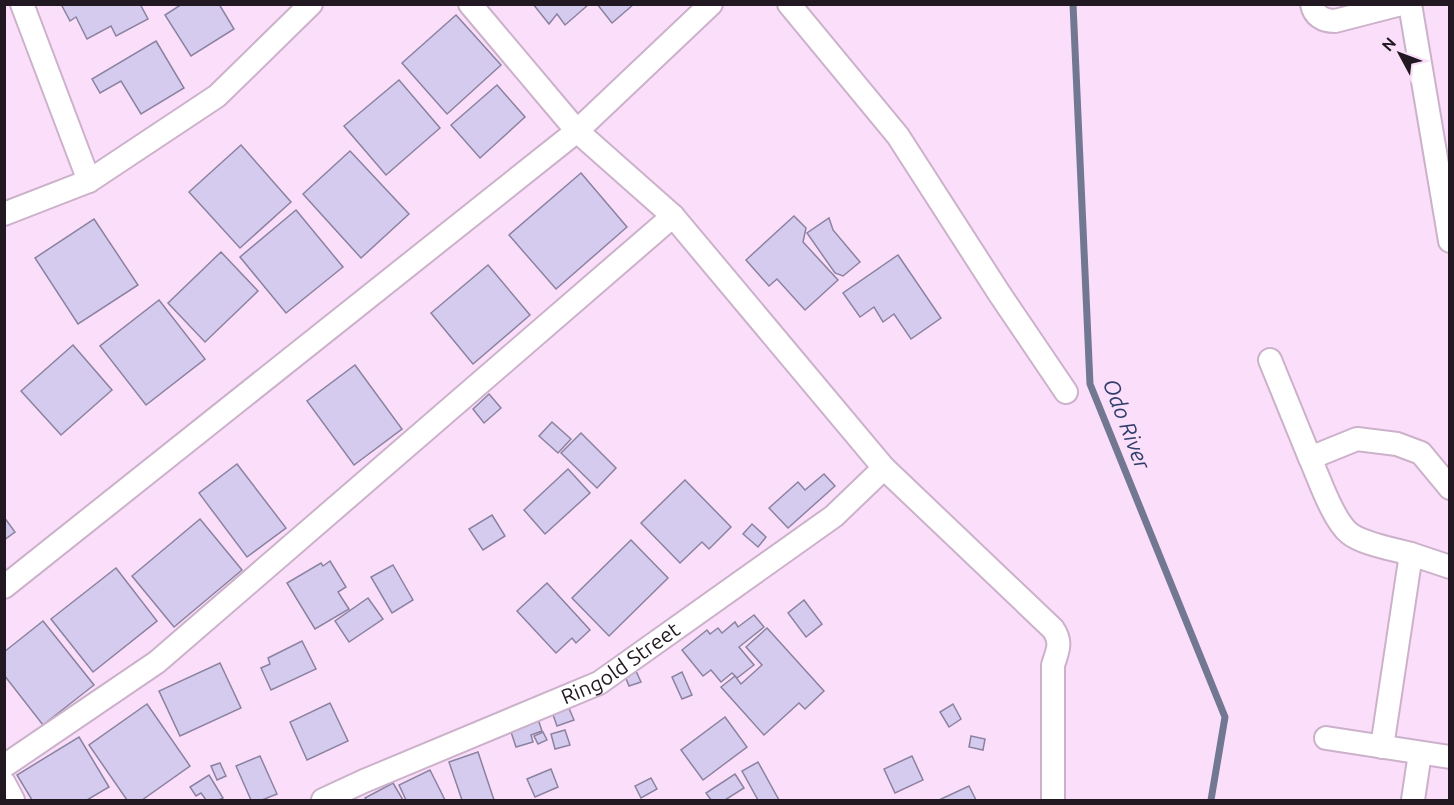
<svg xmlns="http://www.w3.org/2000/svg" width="1454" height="805" viewBox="0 0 1454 805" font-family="Ubuntu,sans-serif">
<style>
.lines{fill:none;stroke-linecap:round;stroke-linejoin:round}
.stream{stroke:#737892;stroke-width:7}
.building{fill:#d5cbef;stroke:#8b82a0;stroke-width:1.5}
.minor-casing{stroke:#ccb1cb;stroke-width:26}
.minor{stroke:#fff;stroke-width:22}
.labels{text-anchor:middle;stroke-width:4.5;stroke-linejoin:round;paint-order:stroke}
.street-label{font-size:21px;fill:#211821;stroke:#fbdffa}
.water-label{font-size:22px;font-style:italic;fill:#313d6b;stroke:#fbdffa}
</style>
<rect width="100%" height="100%" fill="#fbdffa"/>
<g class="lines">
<!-- stream -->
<path class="stream" d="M1073,4L1090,384L1225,717L1211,800"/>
</g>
<!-- building -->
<g class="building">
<path d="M61,4H140L148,19L116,36L111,26L87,39L76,17L70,21Z"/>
<path d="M182,4H219L234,29L191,56L165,15Z"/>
<path d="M533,4H588V5L565,25L557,14L549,24Z"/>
<path d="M597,4H634L612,23Z"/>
<path d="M456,15L501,65L447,114L402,63Z"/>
<path d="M156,41L184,88L141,114L121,81L100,93L92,79Z"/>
<path d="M399,80L440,128L386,175L344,126Z"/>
<path d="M497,85L525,117L480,158L451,125Z"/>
<path d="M241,145L291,202L240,248L189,192Z"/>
<path d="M350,151L409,214L361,258L303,194Z"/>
<path d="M581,173L627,227L556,289L509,235Z"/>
<path d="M296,210L343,267L286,313L240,257Z"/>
<path d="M794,216L806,228L803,242L838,280L805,310L777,279L769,286L746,260Z"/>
<path d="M829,218L833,230L860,262L843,276L835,273L807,233Z"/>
<path d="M94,219L138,285L78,324L35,258Z"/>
<path d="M221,252L258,291L205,342L168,303Z"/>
<path d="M898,255L941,318L911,339L894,314L883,322L874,307L860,317L843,293Z"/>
<path d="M488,265L530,315L473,364L431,313Z"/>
<path d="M159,300L205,359L146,405L100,346Z"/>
<path d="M73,345L112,390L61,435L21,391Z"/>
<path d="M355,365L402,429L354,465L307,401Z"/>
<path d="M489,394L501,408L484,423L473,409Z"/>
<path d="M552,422L571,439L558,453L539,436Z"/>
<path d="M581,433L616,468L597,488L561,453Z"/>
<path d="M237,464L286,528L247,557L199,493Z"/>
<path d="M568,469L590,493L545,534L524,510Z"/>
<path d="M824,474L835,486L788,528L769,508L798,482L805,490Z"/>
<path d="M685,480L731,527L709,549L702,542L680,563L641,523Z"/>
<path d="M492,515L505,536L483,550L469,529Z"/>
<path d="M4,517L15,532L4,540Z"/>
<path d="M200,519L242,570L174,627L132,576Z"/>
<path d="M752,524L766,537L758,547L743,534Z"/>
<path d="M631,540L668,578L609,636L572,598Z"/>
<path d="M330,561L346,587L338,592L349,609L315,629L287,583L321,563L323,566Z"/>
<path d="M393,565L413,600L392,613L371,577Z"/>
<path d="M116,568L157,621L93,672L51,619Z"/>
<path d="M547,583L590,630L576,643L572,638L556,653L517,611Z"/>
<path d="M368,598L383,619L349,642L335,621Z"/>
<path d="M804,600L822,624L806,637L788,613Z"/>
<path d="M754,615L764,627L739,647L754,665L737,678L732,673L721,682L711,670L703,676L682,650L707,630L710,634L718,628L722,633L735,622L738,627Z"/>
<path d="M43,621L94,685L43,725L4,675V652Z"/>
<path d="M767,628L824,691L805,709L799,703L764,735L721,687L735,676L741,684L762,665L746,647Z"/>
<path d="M302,641L316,669L271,690L261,668L270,664L268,658Z"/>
<path d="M220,663L241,708L180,736L159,691Z"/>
<path d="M636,671L641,682L629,686L625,676Z"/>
<path d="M682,672L692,695L682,699L672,677Z"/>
<path d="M330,703L348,741L307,760L290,722Z"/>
<path d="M147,704L190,766L142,800H127L89,745Z"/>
<path d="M953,704L961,719L949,727L940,712Z"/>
<path d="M568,706L574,720L557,726L552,712Z"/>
<path d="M725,717L747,747L703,780L681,750Z"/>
<path d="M538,719L542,731L531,735L533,742L516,747L510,729Z"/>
<path d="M565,730L570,745L555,749L551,734Z"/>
<path d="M543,732L547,740L538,744L534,736Z"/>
<path d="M971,736L985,739L983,750L969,747Z"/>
<path d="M79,737L109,787L87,800H32L17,775Z"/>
<path d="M478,752L494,800H462L449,762Z"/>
<path d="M260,756L277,794L262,800H251L236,766Z"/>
<path d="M912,756L923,780L895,793L884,769Z"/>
<path d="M758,762L779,800H758L742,771Z"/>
<path d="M220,763L226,776L217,780L211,766Z"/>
<path d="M551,769L558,787L535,797L527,779Z"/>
<path d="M430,770L445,800H406L399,785Z"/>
<path d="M735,774L744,788L725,800H711L706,793Z"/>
<path d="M209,775L223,798L219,800H206L201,793L196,796L190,787Z"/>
<path d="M651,778L657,789L641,798L635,786Z"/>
<path d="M393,783L403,800H367L365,798Z"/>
<path d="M969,786L976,800H939Z"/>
</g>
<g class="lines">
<defs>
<g id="minor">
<path d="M22,4L89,181"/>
<path d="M470,4L577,131L673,216L884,468L1053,629C1062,642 1058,650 1053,665V800"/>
<path d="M789,4L898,136L999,293L1066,392"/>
<path d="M1312,4C1314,16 1323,21 1335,21L1401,4"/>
<path d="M1410,4L1450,241"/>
<path d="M4,214L89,181L217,96L311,4"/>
<path d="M1270,360L1310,458L1357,439L1397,444L1421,453L1450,488"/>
<path d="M1310,458C1319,478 1333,520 1349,533C1362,544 1394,549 1411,554"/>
<path d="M4,587L577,131L711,4"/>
<path d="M1326,738L1450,757"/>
<path d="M1382,747L1411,554L1450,567"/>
<path d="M4,766L157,662L673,216"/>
<path d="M4,783L13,800"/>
<path id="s1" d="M323,800L364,781L599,683L834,516L884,468"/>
<path d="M1413,800L1420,753"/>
</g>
</defs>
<!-- minor casing -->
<use href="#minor" class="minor-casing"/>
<!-- minor -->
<use href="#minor" class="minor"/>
</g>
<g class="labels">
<!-- street labels -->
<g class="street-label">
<text dy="7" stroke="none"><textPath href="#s1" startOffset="328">Ringold Street</textPath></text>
</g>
<!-- water labels -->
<g class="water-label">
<text transform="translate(1127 424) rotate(69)" y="8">Odo River</text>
</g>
</g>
<!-- border -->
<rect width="1454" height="805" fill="none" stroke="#211821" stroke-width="12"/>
<!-- north arrow -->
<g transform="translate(1400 54) rotate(311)" stroke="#fbdffa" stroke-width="4.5" paint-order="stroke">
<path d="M0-4.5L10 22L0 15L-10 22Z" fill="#211821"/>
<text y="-9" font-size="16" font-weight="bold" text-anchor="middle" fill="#211821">N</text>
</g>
</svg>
